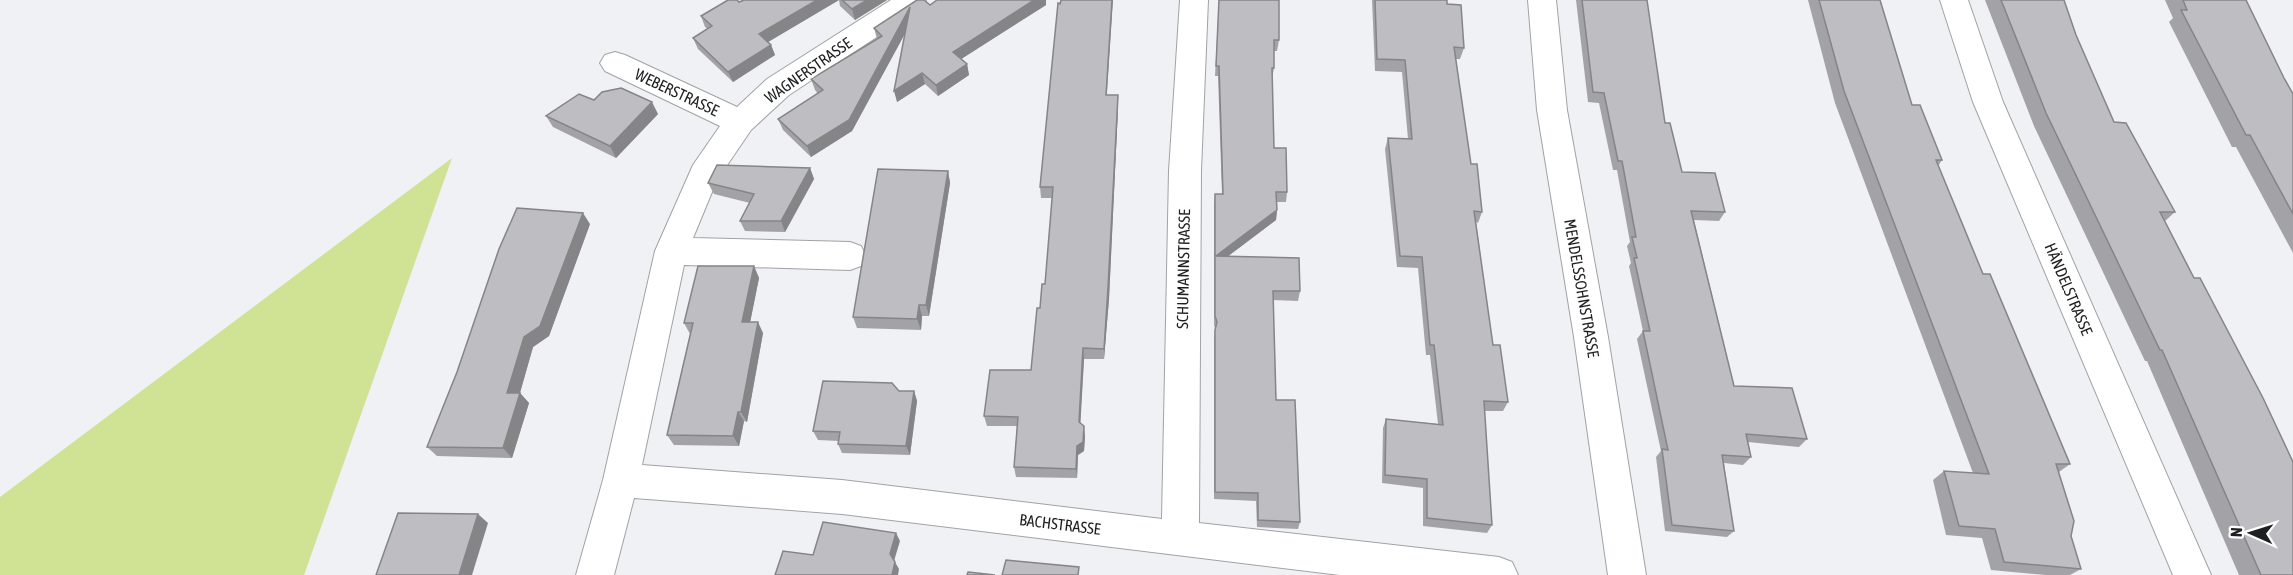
<svg xmlns="http://www.w3.org/2000/svg" width="2293" height="575" viewBox="0 0 2293 575" font-family="'Asap Condensed',sans-serif">
<style>
.green{fill:#d0e294}
.lines{fill:none;stroke-linecap:round;stroke-linejoin:round}
.minor-casing{stroke:#a0a2a5;stroke-width:2}
.minor{fill:#fff;fill-rule:evenodd}
.wall{fill:#a3a3a7}
.shaded-wall{fill:#858588}
.building{fill:#bebec2;stroke:#858588;stroke-width:1.5}
.labels{text-anchor:middle;stroke-width:6;stroke-linejoin:round;paint-order:stroke}
.street-label{font-size:16px;fill:#1e1f20;stroke:#fefeff}
</style>
<rect width="100%" height="100%" fill="#eff1f5"/>
<!-- green -->
<path class="green" d="M452,158L304,575H0V497Z"/>
<g class="lines">
<defs>
<g id="minor">
<path d="M891,0H926L922,7L789,95L751,130L717,180L693,238L850,242L861,246L866,256L861,266L850,270L684,265L642,465L842,480L1162,519L1169,171L1180,0H1208L1201,171L1199,523L1499,557L1512,562L1518,575H1340L842,514L634,498L614,575H576L603,480L655,251L693,165L720,126L605,71L600,63L605,55L615,52L625,55L737,107L767,79Z"/>
<path d="M1528,0H1556L1567,110L1608,337L1646,575H1608L1574,337L1537,110Z"/>
<path d="M1940,0H1968L2003,102L2211,575H2173L1973,102Z"/>
</g>
</defs>
<!-- minor casing -->
<use href="#minor" class="minor-casing"/>
<!-- minor -->
<use href="#minor" class="minor"/>
</g>
<!-- wall -->
<g class="wall">
<path d="M744,0H887L855,20L840,6L839,0L768,42L771,45L775,55L733,82L698,49L693,38L708,29L705,27L701,16Z"/>
<path d="M1219,0L1279,40L1277,51H1274V68L1272,79L1274,148L1287,192L1286,202H1277V210L1276,220L1227,257L1300,291L1298,301L1273,300L1276,400L1300,522L1298,529L1257,527L1256,501L1214,499V339L1215,328L1214,325V204L1215,194H1222L1218,76H1215Z"/>
<path d="M1372,0H1447V4L1464,48L1460,59H1456L1471,164L1482,212L1478,223L1476,222L1493,345L1508,402L1503,411H1484L1492,525L1487,533L1423,526V488L1382,483L1383,428L1386,419L1438,424L1430,355H1426L1418,268L1397,267L1385,149L1388,138L1408,139L1402,72L1375,71Z"/>
<path d="M1576,0H1647L1665,123L1682,172L1725,212L1719,221L1694,220L1734,386L1807,439L1799,447L1748,442L1751,457L1743,465L1724,463L1734,531L1727,537L1665,531L1656,457L1661,451L1637,339L1643,331L1629,266L1631,263L1627,246L1630,242L1617,170H1613L1599,103L1588,102Z"/>
<path d="M1808,0H1880L1912,105L1942,160L1938,166L1983,274L2070,464L2059,472L2071,536L2081,569L2070,575H2046L1991,570L1982,538L1946,535L1933,480L1944,471L1973,473L1835,103Z"/>
<path d="M1985,0H2064L2076,35L2114,122L2175,212L2164,222L2194,278L2293,575H2239L2147,361H2145L2034,126Z"/>
<path d="M2165,0H2246L2284,78L2293,94V253L2236,147H2232L2169,22L2173,18Z"/>
<path d="M930,5H1046L961,59L967,64L969,75L938,96L925,84L897,102L905,33L852,131L811,157L783,130L778,119L818,94L815,90L811,79L877,39L874,28Z"/>
<path d="M1107,95H1118V108L1109,299L1104,359H1084L1080,423L1085,436L1084,451L1078,455L1077,478L1016,477L1014,467L1017,426H987L984,416L1031,370L1040,308L1045,284L1052,198H1041L1040,187Z"/>
<path d="M594,100L658,114L616,158L553,127L546,116Z"/>
<path d="M810,168L814,179L785,232L745,231L740,221L750,203L714,194L708,183Z"/>
<path d="M948,171L950,183L929,316H922L921,330L857,328L853,317Z"/>
<path d="M590,224L549,336L533,347L520,393L529,403L512,458L437,456L427,447Z"/>
<path d="M754,266L759,278L750,322L763,333L747,422L744,421L739,446L674,445L667,435L690,334L684,323Z"/>
<path d="M899,391H914L917,401L910,455L842,453L838,444L839,441L818,440L813,431Z"/>
</g>
<!-- shaded-wall -->
<g class="shaded-wall">
<path d="M817,0H839L763,45L759,34Z"/>
<path d="M867,0H887L855,20L852,9Z"/>
<path d="M1034,0H1046V5L955,63L953,52Z"/>
<path d="M1112,0H1113L1106,107V95Z"/>
<path d="M910,7L913,19L852,131L811,157L807,146Z"/>
<path d="M771,45L775,55L733,82L728,72Z"/>
<path d="M967,64L969,75L938,96L936,85Z"/>
<path d="M922,73L925,84L897,102L894,91Z"/>
<path d="M1118,95V108L1109,299L1104,359V349Z"/>
<path d="M652,102L658,114L616,158L610,146Z"/>
<path d="M810,168L814,179L785,232L781,221Z"/>
<path d="M948,171L950,183L929,316L926,305Z"/>
<path d="M1277,210L1276,220L1215,266L1216,256Z"/>
<path d="M583,213L590,224L549,336L533,347L517,403L507,393L524,337Z"/>
<path d="M754,266L759,278L748,333L742,322Z"/>
<path d="M919,305L922,316L921,330L917,319Z"/>
<path d="M758,322L763,333L747,422L741,412Z"/>
<path d="M1083,348L1084,359L1080,431L1079,422Z"/>
<path d="M914,391L917,401L910,455L906,446Z"/>
<path d="M520,393L529,403L512,458L503,448Z"/>
<path d="M738,412L744,421L739,446L733,436Z"/>
<path d="M1084,426L1085,436L1084,451L1078,455L1077,478L1076,469L1077,446Z"/>
<path d="M478,514L488,523L472,575H459Z"/>
<path d="M896,533L900,541L894,561L890,554Z"/>
<path d="M895,562L899,569L898,575H892Z"/>
</g>
<!-- building -->
<g class="building">
<path d="M728,0H737L739,2L744,0H817L759,34L771,45L728,72L693,38L712,26L701,16Z"/>
<path d="M842,0H867L852,9Z"/>
<path d="M917,0H924L930,5L937,0H1034L953,52L967,64L936,85L922,73L894,91L910,7L849,120L807,146L778,119L823,90L811,79L882,36L874,28Z"/>
<path d="M1061,0H1112L1106,95H1118L1108,288L1104,349L1083,348L1079,422L1084,426L1083,442L1077,446L1076,469L1014,467L1018,417L984,416L990,370H1031L1037,308H1040L1042,284H1045L1053,187H1040L1058,3L1060,4Z"/>
<path d="M1219,0H1279V40H1274V68H1272L1274,148H1286L1287,192H1276L1277,210L1216,256L1299,258L1300,291H1273L1276,400H1295L1300,522L1258,520V493L1215,492V330L1217,322L1215,316V194H1223L1219,66H1216Z"/>
<path d="M1375,0H1447V4L1461,5L1464,48L1454,47L1471,164H1477L1482,212L1474,211L1493,345H1500L1508,402L1484,401L1492,525L1427,518V479L1385,475L1386,419L1443,425L1434,345H1430L1422,257L1400,256L1388,138L1412,139L1405,60L1377,59Z"/>
<path d="M1582,0H1647L1665,123H1670L1682,172L1715,173L1725,212L1691,211L1734,386L1792,388L1807,439L1746,434L1751,457L1722,455L1734,531L1672,525L1662,449L1668,450L1643,331H1650L1634,258H1637L1632,237H1636L1622,161H1618L1604,93L1593,92Z"/>
<path d="M1819,0H1880L1912,105H1920L1942,160H1936L1983,274H1990L2070,464H2056L2074,521L2071,536L2081,569L2004,562L1995,529L1959,526L1944,471L1989,474L1844,91Z"/>
<path d="M2001,0H2064L2076,35L2114,122L2126,123L2175,212H2160L2194,278H2200L2263,398L2293,462V575H2261L2162,350H2160L2046,113Z"/>
<path d="M2183,0H2246L2284,78L2293,94V214L2250,135H2246L2181,10H2187Z"/>
<path d="M621,88L652,102L610,146L546,116L579,94L594,100L602,92Z"/>
<path d="M717,165L810,168L781,221H740L754,194L708,183Z"/>
<path d="M878,169L948,171L926,305H919L917,319L853,317Z"/>
<path d="M517,208L583,213L540,326L524,337L507,393H520L503,448L427,447L457,372L499,249Z"/>
<path d="M698,266H754L742,322H758L741,412H738L733,436L667,435L693,323H684Z"/>
<path d="M823,381L892,383L899,391H914L906,446L838,444L840,432L813,431Z"/>
<path d="M398,513L478,514L459,575H376Z"/>
<path d="M823,522L896,533L890,554L895,562L892,575H775L783,551L813,555Z"/>
<path d="M1006,560L1079,567L1078,575H1002Z"/>
<path d="M968,572L995,575H967Z"/>
</g>
<g class="labels">
<!-- street labels -->
<g class="street-label">
<text transform="translate(808 70) rotate(-35)" y="6">WAGNERSTRASSE</text>
<text transform="translate(677 92) rotate(25)" y="6">WEBERSTRASSE</text>
<text transform="translate(1183 269) rotate(-89)" y="6">SCHUMANNSTRASSE</text>
<text transform="translate(1582 288) rotate(80)" y="6">MENDELSSOHNSTRASSE</text>
<text transform="translate(2069 289) rotate(67)" y="6">HÄNDELSTRASSE</text>
<text transform="translate(1060 524) rotate(7)" y="6">BACHSTRASSE</text>
</g>
</g>
<!-- north arrow -->
<g transform="translate(2251 533) rotate(273)" stroke="#fefeff" stroke-width="4.5" paint-order="stroke">
<path d="M0-4.5L10 22L0 15L-10 22Z" fill="#1e1f20"/>
<text y="-9" font-size="16" font-weight="bold" text-anchor="middle" fill="#1e1f20">N</text>
</g>
</svg>
